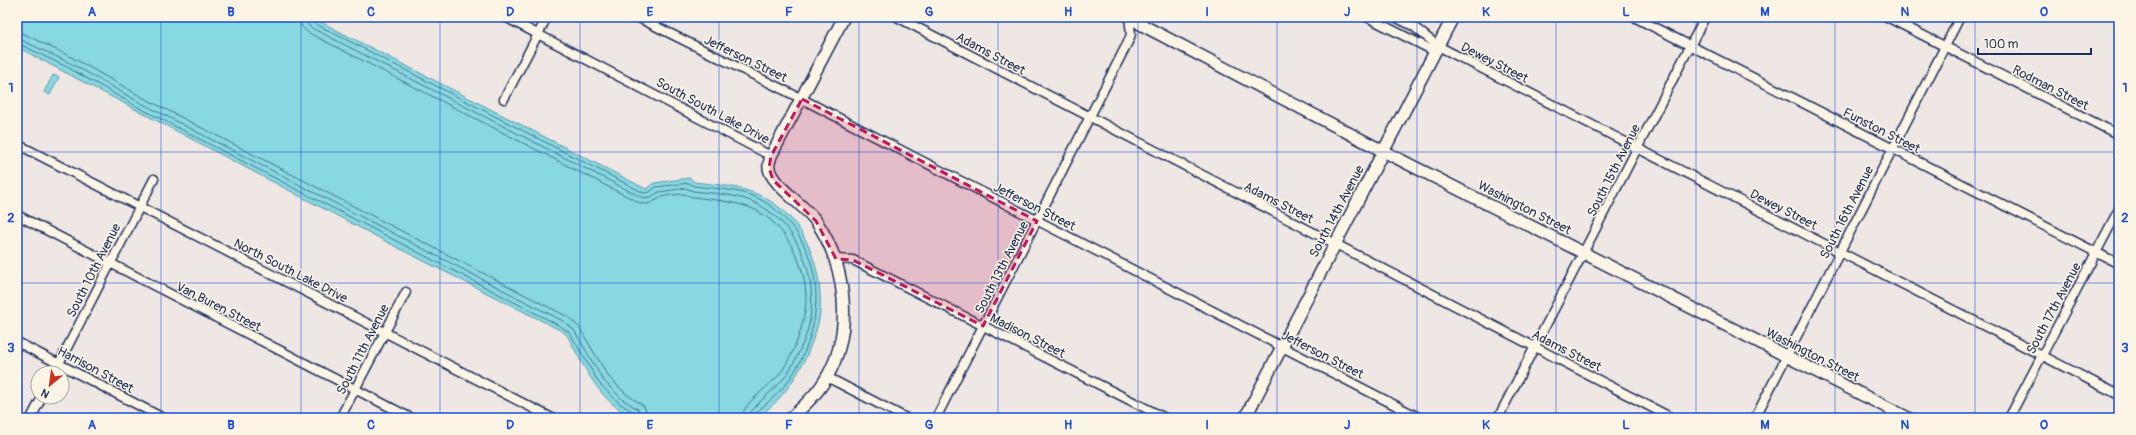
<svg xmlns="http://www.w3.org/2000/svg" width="2136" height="435" viewBox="0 0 2136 435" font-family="Pangolin,sans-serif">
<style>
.water{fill:#87d8e0;stroke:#5c94ac}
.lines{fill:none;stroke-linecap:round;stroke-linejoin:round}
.shore{stroke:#467392;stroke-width:1}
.street-casing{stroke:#1b2f5e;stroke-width:11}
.secondary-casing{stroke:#1b2f5e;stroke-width:14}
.street{stroke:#fcf5e5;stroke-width:8}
.secondary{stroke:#fcf5e5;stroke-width:11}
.marked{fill:#c2185b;fill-opacity:0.2;stroke:#c2185b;stroke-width:3;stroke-dasharray:8 5;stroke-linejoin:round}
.grid{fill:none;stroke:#1d4ed8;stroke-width:1;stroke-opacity:0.55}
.labels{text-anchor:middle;stroke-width:3;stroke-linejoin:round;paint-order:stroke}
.street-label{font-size:13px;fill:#1b2f5e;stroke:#fcf5e5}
.neatline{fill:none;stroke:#1d4ed8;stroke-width:1.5}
.grid-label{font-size:13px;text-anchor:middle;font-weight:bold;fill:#1d4ed8}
</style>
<rect width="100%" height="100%" fill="#eee7e4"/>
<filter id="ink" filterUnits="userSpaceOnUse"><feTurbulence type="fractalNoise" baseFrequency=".025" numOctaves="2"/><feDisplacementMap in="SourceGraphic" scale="8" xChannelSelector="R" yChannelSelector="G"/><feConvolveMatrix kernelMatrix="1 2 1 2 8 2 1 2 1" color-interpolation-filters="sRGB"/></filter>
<g filter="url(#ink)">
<!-- water -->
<g class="water">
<path d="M17,17H311L646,189L654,183L690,178L694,182C719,185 743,186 765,198C805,219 823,268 820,312C819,326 812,341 807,355C797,377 778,406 756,417C749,421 704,418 692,418C679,418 646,421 635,417C600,405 583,364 567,335L560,330L404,251L17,47Z"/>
<path d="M53,75L59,77L50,95L44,92Z"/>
</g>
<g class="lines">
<!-- shore -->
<g class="shore">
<path d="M299,17L301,26L307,32L640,203C650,206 653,201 662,197C667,195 677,195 683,194C687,194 690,197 694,197C714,200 732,201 751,208C788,223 811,273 805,311C802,331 793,354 782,371C773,385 742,402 742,418"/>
<path d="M305,17L306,22L310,27L643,198L651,197L659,192L686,188L693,191C716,194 741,194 761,206C797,227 815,270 811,311C810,332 798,356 788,373C780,386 748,409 748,418"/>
<path d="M310,17L312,22L644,193L650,192L656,187L689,183L694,186C717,189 744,189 765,202C826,242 829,320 791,377C781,392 768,403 754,414L753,418"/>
<path d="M17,32L24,34L73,58L142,97L568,317L579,327L608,376L626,394L644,406L648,418"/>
<path d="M17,38L70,63L139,102L565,322L574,330L603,380L622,399L639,410L642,418"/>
<path d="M17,43L67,67L136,106L562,327L570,333L599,383L619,403L635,413L637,418"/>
</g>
<defs>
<g id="street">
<path d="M505,17L771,156"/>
<path d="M637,17L802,99L1420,418"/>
<path d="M897,17L1672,418"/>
<path d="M1367,17L1430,49L1438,46"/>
<path d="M1395,17L1413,26L1438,46L2119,395"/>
<path d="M1634,17L2119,264"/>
<path d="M1887,17L2119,135"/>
<path d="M504,99L547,17"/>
<path d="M17,144L552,418"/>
<path d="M17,215L411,418"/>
<path d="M836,259L853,260L1165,418"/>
<path d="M17,342L163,418"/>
<path d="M54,373L154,179"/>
<path d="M827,377L906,418"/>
<path d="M31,418L42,397"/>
<path d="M340,418L406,292"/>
<path d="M936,418L1129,40L1131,34L1129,17"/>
<path d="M1498,418L1705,17"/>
<path d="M1755,418L1960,17"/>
<path d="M2009,418L2119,209"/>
</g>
<g id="secondary">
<path d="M1131,17L1142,25L1383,151L1908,418"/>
<path d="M791,418C804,406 818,393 827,377C854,330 846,265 816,221C806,207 770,183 769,168C768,165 770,160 771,156L844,17"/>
<path d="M1245,418L1453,17"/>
</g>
</defs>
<!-- street casing -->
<use href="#street" class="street-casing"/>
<!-- secondary casing -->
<use href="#secondary" class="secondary-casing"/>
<!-- street -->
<use href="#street" class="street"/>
<!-- secondary -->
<use href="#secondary" class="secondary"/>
</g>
</g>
<!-- marked area -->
<path class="marked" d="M802,99L1037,221L983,326L853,260L836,259L816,221L773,180L769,168L771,156Z"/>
<!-- grid -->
<path class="grid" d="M161,17V418M301,17V418M440,17V418M580,17V418M719,17V418M859,17V418M998,17V418M1138,17V418M1277,17V418M1417,17V418M1556,17V418M1696,17V418M1835,17V418M1975,17V418M17,152H2119M17,283H2119"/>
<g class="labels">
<!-- street labels -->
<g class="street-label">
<text transform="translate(991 53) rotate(28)" y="5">Adams Street</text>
<text transform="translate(746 58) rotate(26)" y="5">Jefferson Street</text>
<text transform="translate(1495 62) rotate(27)" y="5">Dewey Street</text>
<text transform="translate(2051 87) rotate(27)" y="5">Rodman Street</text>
<text transform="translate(713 110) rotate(28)" y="5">South South Lake Drive</text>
<text transform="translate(1882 130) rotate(27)" y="5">Funston Street</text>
<text transform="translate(1613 170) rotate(-63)" y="5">South 15th Avenue</text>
<text transform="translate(1279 202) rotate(27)" y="5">Adams Street</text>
<text transform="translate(1035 206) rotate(27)" y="5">Jefferson Street</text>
<text transform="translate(1525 207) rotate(27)" y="5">Washington Street</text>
<text transform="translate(1784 209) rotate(27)" y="5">Dewey Street</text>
<text transform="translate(1336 211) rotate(-62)" y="5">South 14th Avenue</text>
<text transform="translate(1846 212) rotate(-63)" y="5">South 16th Avenue</text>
<text transform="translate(1001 267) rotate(-63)" y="5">South 13th Avenue</text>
<text transform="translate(93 270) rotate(-63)" y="5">South 10th Avenue</text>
<text transform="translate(291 270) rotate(27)" y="5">North South Lake Drive</text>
<text transform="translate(219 306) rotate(27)" y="5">Van Buren Street</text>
<text transform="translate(2053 308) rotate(-62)" y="5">South 17th Avenue</text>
<text transform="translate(1028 335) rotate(27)" y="5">Madison Street</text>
<text transform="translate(362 349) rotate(-63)" y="5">South 11th Avenue</text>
<text transform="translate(1567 350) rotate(27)" y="5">Adams Street</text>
<text transform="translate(1323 354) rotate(27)" y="5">Jefferson Street</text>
<text transform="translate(1813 354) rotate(27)" y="5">Washington Street</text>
<text transform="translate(96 369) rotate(28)" y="5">Harrison Street</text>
</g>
</g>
<!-- margin -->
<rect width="2136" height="435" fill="none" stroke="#fcf5e5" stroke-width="44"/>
<!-- north arrow -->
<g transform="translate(50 385) rotate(209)"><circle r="19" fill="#fcf5e5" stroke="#a2a6af"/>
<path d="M0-3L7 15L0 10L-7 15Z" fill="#c8321e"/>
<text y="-6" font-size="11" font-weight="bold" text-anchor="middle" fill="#1b2f5e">N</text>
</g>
<!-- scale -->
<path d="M1978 48v6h113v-6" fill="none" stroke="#1b2f5e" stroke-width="2"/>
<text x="1984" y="48" font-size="12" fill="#1b2f5e" stroke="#fcf5e5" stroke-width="3" paint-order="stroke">100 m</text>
<rect x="22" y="22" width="2092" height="391" class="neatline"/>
<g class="grid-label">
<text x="92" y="16">A</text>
<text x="231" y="16">B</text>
<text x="371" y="16">C</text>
<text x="510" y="16">D</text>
<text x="650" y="16">E</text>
<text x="789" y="16">F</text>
<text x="929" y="16">G</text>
<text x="1068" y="16">H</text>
<text x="1207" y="16">I</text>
<text x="1347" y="16">J</text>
<text x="1486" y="16">K</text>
<text x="1626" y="16">L</text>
<text x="1765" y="16">M</text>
<text x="1905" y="16">N</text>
<text x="2044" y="16">O</text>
<text x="11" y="92">1</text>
<text x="2125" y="92">1</text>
<text x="11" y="222">2</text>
<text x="2125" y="222">2</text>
<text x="11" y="352">3</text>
<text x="2125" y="352">3</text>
<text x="92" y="429">A</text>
<text x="231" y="429">B</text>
<text x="371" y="429">C</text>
<text x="510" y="429">D</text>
<text x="650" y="429">E</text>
<text x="789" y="429">F</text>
<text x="929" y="429">G</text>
<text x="1068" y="429">H</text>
<text x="1207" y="429">I</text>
<text x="1347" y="429">J</text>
<text x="1486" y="429">K</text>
<text x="1626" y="429">L</text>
<text x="1765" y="429">M</text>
<text x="1905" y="429">N</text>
<text x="2044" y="429">O</text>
</g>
</svg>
